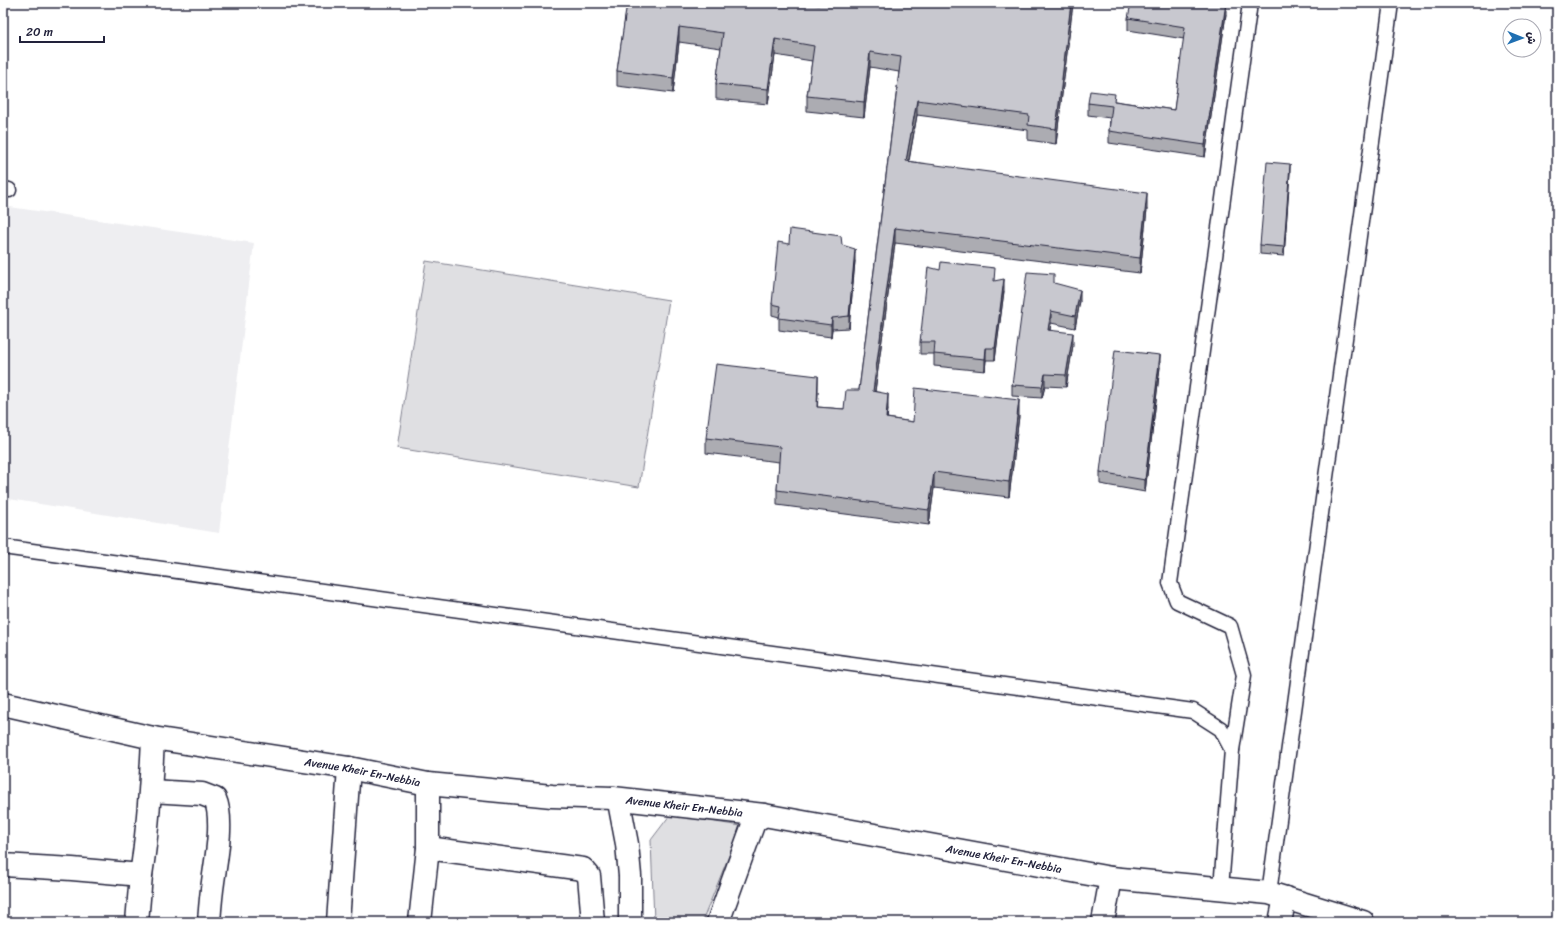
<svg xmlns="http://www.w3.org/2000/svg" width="1560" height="925" viewBox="0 0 1560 925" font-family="Sriracha,'Playpen Sans Arabic',sans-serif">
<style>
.built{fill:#eeeef1}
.green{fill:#dfdfe2;stroke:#80808e}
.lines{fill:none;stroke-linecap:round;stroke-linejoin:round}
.lane-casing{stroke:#22223b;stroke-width:17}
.street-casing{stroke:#22223b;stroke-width:25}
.secondary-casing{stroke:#22223b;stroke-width:25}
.lane{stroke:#fff;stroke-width:14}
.street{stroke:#fff;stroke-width:22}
.secondary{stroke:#fff;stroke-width:22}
.wall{fill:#acacb2;stroke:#22223b}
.shaded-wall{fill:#8c8c91;stroke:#22223b}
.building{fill:#c8c8cf;stroke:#22223b}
.labels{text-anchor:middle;stroke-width:4;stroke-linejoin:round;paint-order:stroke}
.street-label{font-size:11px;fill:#22223b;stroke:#fff}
</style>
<rect width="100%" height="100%" fill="#fff"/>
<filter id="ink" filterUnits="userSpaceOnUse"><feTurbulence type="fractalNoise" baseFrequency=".025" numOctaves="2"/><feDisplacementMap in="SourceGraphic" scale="8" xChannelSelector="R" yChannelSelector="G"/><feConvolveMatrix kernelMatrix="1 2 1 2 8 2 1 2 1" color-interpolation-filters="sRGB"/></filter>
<g filter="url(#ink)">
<!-- built -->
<path class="built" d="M3,206L254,243L219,533L3,498Z"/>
<!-- green -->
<g class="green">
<path d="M426,261L669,300L639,487L397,448Z"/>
<path d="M670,815L741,826L702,922H654L651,840Z"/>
</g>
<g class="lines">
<defs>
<g id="lane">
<path d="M3,189L9,190"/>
<path d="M3,547L1193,711L1221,729L1232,750L1221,888"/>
<path d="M1232,750L1244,675L1230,626L1177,601L1170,583L1250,3"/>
<path d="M1269,893L1391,3"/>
</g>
<g id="street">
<path d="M151,791L202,794L215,799C224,819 216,860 213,882C211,895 210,909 209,922"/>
<path d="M428,848L583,869L589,876L593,922"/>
<path d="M3,865L72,869L141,875C148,830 151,784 153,738"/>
<path d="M137,922L141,875"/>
<path d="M338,922L349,768"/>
<path d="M420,922L428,848V784"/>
<path d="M1103,922L1111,878"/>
<path d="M1280,922L1285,898"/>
</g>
<g id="secondary">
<path id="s1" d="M3,704L153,738L349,768L428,784L552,796L613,798L764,815L1111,878L1269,893L1363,922"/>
<path d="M613,798L619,802L627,844L630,876V922"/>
<path d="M718,922L754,822L764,815"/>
</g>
</defs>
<!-- lane casing -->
<use href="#lane" class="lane-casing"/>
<!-- street casing -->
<use href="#street" class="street-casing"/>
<!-- secondary casing -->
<use href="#secondary" class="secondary-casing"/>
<!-- lane -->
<use href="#lane" class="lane"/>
<!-- street -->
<use href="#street" class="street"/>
<!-- secondary -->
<use href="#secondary" class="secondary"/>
</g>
<!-- wall -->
<g class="wall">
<path d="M604,3H801L819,5L850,6V3H1073L1056,144L1028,140V130L917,115L909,161L1147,209L1140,273L895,243L875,391L888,409L887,418L913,422L1019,416L1009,497L934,488L929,525L777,505V490L779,462L706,453V438L818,391L817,407L844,409L859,390L899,72L870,67L864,117L807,111V96L812,61L775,55L768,104L716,99V84L721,48L679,42L673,93L617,86V71L627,6Z"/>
<path d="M1226,14L1205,157L1109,143V131L1110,118L1088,115V103L1115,101L1174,110L1184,39L1128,30V18Z"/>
<path d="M1290,172L1284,256L1260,254V245Z"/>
<path d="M789,244L842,245L855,261L849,328L832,329L831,337L779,330V317L772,315V304Z"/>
<path d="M995,281L1004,291L995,360H986L985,371L934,366V354H920V342Z"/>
<path d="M1054,283L1080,301L1075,328L1051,323L1050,330L1073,345L1066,387L1045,386L1042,398L1012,396V385Z"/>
<path d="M1160,367L1145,492L1100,484V472Z"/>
</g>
<!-- shaded-wall -->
<g class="shaded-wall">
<path d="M1071,3H1073L1056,144V129Z"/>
<path d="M1226,3V14L1205,157V145Z"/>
<path d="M679,27V42L673,93V78Z"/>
<path d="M775,39V55L768,104V89Z"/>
<path d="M870,52V67L864,117V102Z"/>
<path d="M917,100V115L906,176V161Z"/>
<path d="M1290,164V172L1284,256V247Z"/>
<path d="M1147,193V209L1140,273V258Z"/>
<path d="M895,228V243L873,406V391Z"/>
<path d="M855,249V261L849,328V316Z"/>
<path d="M1004,279V291L995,360V348Z"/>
<path d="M1080,290V301L1075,328V316Z"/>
<path d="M1051,311V323L1048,342V330Z"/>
<path d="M832,318V329L831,337V325Z"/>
<path d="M1073,333V345L1066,387V375Z"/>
<path d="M986,348V360L985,371V359Z"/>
<path d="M1160,355V367L1145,492V480Z"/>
<path d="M1045,374V386L1042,398V387Z"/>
<path d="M818,376V391L817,422V407Z"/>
<path d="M888,394V409L886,433V418Z"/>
<path d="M1019,400V416L1009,497V482Z"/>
<path d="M934,472V488L929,525V510Z"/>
</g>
<!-- building -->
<g class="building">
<path d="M627,3H801L819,5L820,3H838L850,6V3H1071L1056,129L1028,125L1029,115L917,100L906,161L1147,193L1140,258L895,228L873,391L888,394L886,418L913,422L915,388L1019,400L1009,482L934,472L929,510L777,490L780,447L706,438L716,364L818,376L817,407L844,409L846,390H859L901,57L870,52L864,102L807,96L814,46L775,39L768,89L716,84L723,33L679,27L673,78L617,71Z"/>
<path d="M1131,3H1226L1205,145L1109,131L1112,106L1088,103L1090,91L1115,94L1114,101L1174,110L1185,27L1128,18Z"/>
<path d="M1267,162L1290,164L1284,247L1260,245Z"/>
<path d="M790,229L841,236L842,245L855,249L849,316L832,318L831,325L779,318L781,306L772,304L778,242L789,244Z"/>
<path d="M941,262L995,268L994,281L1004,279L995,348H986L985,359L934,354L935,342H920L928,267L940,270Z"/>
<path d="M1027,272L1054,274V283L1080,290L1075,316L1051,311L1048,330L1073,333L1066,375L1045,374L1042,387L1012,385Z"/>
<path d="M1115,350L1160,355L1145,480L1100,472Z"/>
</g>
</g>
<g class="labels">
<!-- street labels -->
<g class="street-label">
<text dy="4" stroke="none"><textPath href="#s1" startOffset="366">Avenue Kheir En-Nebbia</textPath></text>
<text dy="4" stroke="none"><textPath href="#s1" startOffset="690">Avenue Kheir En-Nebbia</textPath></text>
<text dy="4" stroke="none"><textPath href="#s1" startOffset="1014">Avenue Kheir En-Nebbia</textPath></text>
</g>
</g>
<!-- margin -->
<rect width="1560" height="925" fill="none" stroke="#fff" stroke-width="16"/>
<rect x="8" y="8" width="1544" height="909" fill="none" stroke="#22223b" stroke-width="1.5" filter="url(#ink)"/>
<!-- north arrow -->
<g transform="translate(1522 38) rotate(91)"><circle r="19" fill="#ffffff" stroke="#a7a7b1"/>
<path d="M0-3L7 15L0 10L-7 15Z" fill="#1f6fb2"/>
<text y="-6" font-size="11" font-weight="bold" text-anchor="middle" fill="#22223b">ش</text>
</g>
<!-- scale -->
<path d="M20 36v6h84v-6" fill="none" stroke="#22223b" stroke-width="2"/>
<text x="26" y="36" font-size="12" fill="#22223b" stroke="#ffffff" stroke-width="3" paint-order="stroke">20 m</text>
</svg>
